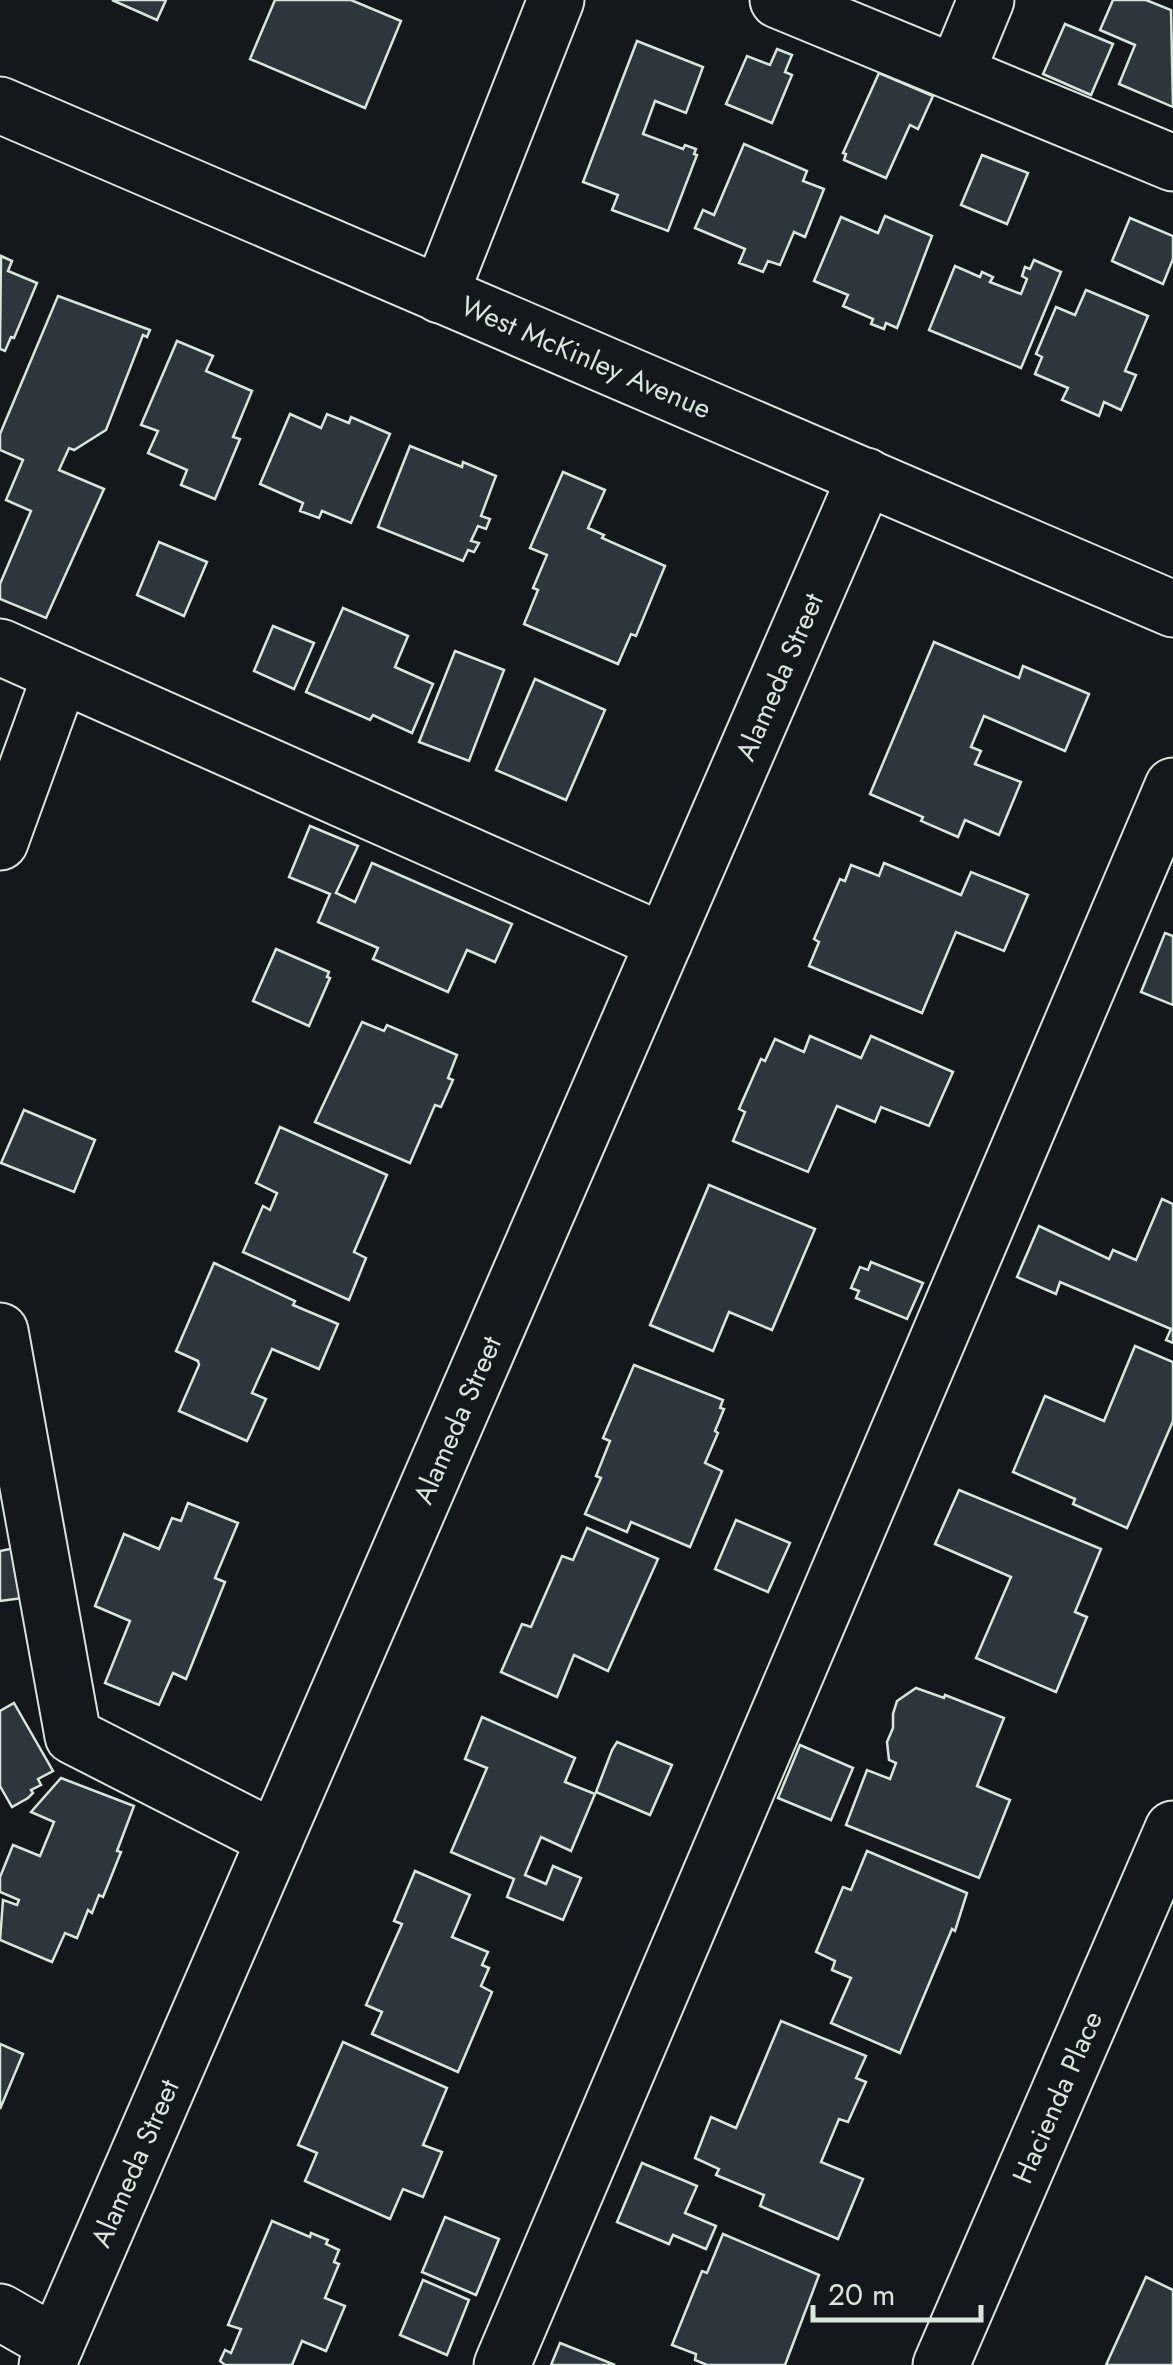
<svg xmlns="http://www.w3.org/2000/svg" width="1173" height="2365" viewBox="0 0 1173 2365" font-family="Jost,sans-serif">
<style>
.building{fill:#2c363c;stroke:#d8e6dc;stroke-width:2.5}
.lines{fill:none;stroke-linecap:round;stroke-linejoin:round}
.minor-casing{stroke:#d8e6dc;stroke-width:59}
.major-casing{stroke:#d8e6dc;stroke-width:59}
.minor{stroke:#14181c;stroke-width:55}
.major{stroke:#14181c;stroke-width:55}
.labels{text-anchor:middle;stroke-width:8;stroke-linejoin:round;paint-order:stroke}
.street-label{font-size:28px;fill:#d8e6dc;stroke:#14181c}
</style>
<rect width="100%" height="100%" fill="#14181c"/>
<!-- building -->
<g class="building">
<path d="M112,0H166L157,20Z"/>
<path d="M275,0H351L401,21L365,108L250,59Z"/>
<path d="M1113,0H1146L1171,10L1173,107L1119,84L1135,45L1100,30Z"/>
<path d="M1065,24L1113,44L1091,95L1043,74Z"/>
<path d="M637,41L703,67L686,113L655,101L643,134L683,149L685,145L696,149L694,154L697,155L668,231L612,210L618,195L583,182Z"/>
<path d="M777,49L792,55L785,72L792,75L772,123L726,104L747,56L770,65Z"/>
<path d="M879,73L933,96L918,129L910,125L886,178L844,160L846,154L843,153Z"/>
<path d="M744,144L807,171L803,181L824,189L805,237L794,232L780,265L768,261L763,272L739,263L745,249L695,228L703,210L714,215Z"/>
<path d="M982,155L1028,173L1007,224L961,205Z"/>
<path d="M885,216L932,236L897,328L886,323L884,329L871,324L873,319L843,306L848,295L814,281L841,217L878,233Z"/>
<path d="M1130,218L1173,236V259L1163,284L1112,261Z"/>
<path d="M1,256L12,261L8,271L37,283L14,338L11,337L5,351L0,349Z"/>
<path d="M1034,260L1061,272L1021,368L929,330L955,266L980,277L982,272L993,277L990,282L1021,294L1027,279L1022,276L1025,267L1030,269Z"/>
<path d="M1086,290L1148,316L1125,371L1136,375L1121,410L1104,402L1099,416L1062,400L1068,388L1035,374L1042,357L1036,354L1056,307L1075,315Z"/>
<path d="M58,296L150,330L147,337L143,335L106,430L74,450L69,448L59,470L104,489L46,618L0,599V584L31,511L6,500L23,460L0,450V434Z"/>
<path d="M177,341L213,356L206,371L252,391L233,437L240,439L215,499L181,485L187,470L148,453L158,431L141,425Z"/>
<path d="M290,414L321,428L327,414L349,423L351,417L390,434L351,523L322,511L319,518L300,511L303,503L260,484Z"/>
<path d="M410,446L462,467L463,462L496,476L481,516L490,519L486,529L478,526L471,541L479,543L474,552L468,550L463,561L378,527Z"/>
<path d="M563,472L605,490L588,528L604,535L602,538L665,566L636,636L631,634L618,664L524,624L538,590L533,588L547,555L530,548Z"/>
<path d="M159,542L207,562L184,616L137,595Z"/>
<path d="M343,608L408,636L395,667L433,684L412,733L373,715L370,720L306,692Z"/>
<path d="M273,626L314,643L294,689L254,671Z"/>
<path d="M934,642L1019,678L1023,666L1089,694L1065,751L984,716L971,747L981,751L975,764L1021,782L999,835L965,820L958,837L921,821L923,817L870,794Z"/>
<path d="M455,651L504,670L469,761L419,742Z"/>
<path d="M535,679L605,710L566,800L496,770Z"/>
<path d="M310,826L358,846L336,893L355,902L372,863L512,924L495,962L467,950L448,992L373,959L378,948L318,922L330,894L289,877Z"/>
<path d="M884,863L961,895L971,872L1028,895L1004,951L956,932L922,1013L809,966L819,942L814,939L840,879L845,881L851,865L879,876Z"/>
<path d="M1165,933L1173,936V1005L1141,992Z"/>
<path d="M276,949L329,972L327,977L330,978L309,1026L253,1001Z"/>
<path d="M362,1022L384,1031L387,1025L457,1055L448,1078L453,1080L441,1107L435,1105L410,1163L315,1122Z"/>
<path d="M810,1036L861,1058L871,1036L953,1072L929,1126L881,1107L875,1122L837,1106L808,1172L733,1141L745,1112L739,1109L761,1059L765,1061L775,1039L804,1052Z"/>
<path d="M24,1110L95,1140L74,1192L1,1163Z"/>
<path d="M280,1127L387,1175L354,1252L366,1258L349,1300L243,1252L263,1206L270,1210L277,1193L256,1183Z"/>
<path d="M709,1185L815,1229L772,1330L729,1312L713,1351L650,1325Z"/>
<path d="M1162,1199L1173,1204V1343L1166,1340L1171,1329L1060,1282L1056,1294L1017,1277L1039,1226L1109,1259L1113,1250L1136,1260Z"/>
<path d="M871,1262L923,1283L907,1319L856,1298L859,1291L851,1288L860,1267L868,1270Z"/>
<path d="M214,1263L295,1301L293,1305L338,1324L319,1369L272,1349L252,1393L266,1399L247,1441L179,1411L199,1365L198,1361L176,1351Z"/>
<path d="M1135,1346L1173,1362V1421L1127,1528L1073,1504L1075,1499L1013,1472L1045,1396L1104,1421Z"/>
<path d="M634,1365L723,1400L720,1408L724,1409L715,1431L718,1433L705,1463L722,1471L690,1547L631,1522L627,1532L585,1514L601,1478L596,1476L610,1441L603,1438Z"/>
<path d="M959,1490L1101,1549L1075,1612L1087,1617L1056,1692L976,1658L1011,1577L935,1544Z"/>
<path d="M188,1503L238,1523L215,1578L225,1582L186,1679L173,1673L159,1705L105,1683L130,1621L95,1606L124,1534L159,1549L172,1518L181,1521Z"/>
<path d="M736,1520L790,1543L768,1592L715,1569Z"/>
<path d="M587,1528L658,1559L608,1671L574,1655L557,1697L501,1672L522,1624L531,1627L562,1556L573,1560Z"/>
<path d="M15,1548L23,1598L0,1601V1551Z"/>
<path d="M916,1688L944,1698L945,1695L1004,1718L977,1786L1010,1800L979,1878L846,1825L867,1770L890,1779L896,1763L889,1760L887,1742L893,1728V1714L897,1701Z"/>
<path d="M14,1703L53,1771L38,1779L41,1785L31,1790L33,1793L28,1798L12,1807L0,1786V1711Z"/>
<path d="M482,1717L575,1758L565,1782L595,1794L571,1851L541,1837L525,1875L546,1884L553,1866L581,1878L563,1920L507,1897L514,1879L451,1852L487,1768L465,1759Z"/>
<path d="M617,1742L672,1765L650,1815L596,1792L612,1750Z"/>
<path d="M800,1745L853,1768L831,1820L778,1798Z"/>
<path d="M61,1778L134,1806L117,1851L121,1852L103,1897L99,1895L92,1913L88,1910L77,1938L65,1933L52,1962L0,1940L3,1900L17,1905L19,1900L0,1892V1877L13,1845L40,1856L54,1822L31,1812Z"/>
<path d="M867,1851L967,1893L955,1931L952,1929L900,2053L831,2023L851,1978L832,1970L835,1961L816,1952L843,1887L851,1890Z"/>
<path d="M415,1871L470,1895L452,1937L488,1952L482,1965L489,1968L481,1986L492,1992L458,2072L372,2034L382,2012L366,2005L402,1924L394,1921Z"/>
<path d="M781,2021L866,2056L856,2078L866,2082L848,2122L839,2119L821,2162L863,2179L838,2239L760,2206L764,2195L716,2175L719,2169L695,2158L711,2117L736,2128Z"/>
<path d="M343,2042L447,2088L423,2145L442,2152L423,2197L403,2189L390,2219L305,2181L317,2153L298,2145Z"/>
<path d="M0,2044L23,2054L0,2109Z"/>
<path d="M642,2163L697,2186L685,2213L716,2226L706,2249L673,2235L669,2244L617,2222Z"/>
<path d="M445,2217L499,2239L476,2295L422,2272Z"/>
<path d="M272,2221L310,2237L311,2233L328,2240L326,2244L339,2250L334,2262L339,2264L325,2298L345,2306L326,2351L302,2341L292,2365H225L220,2361L225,2350L231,2353L241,2329L228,2325Z"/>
<path d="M723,2234L819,2275L785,2365H707L695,2360L696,2354L672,2345L702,2271L707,2273Z"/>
<path d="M1146,2277L1173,2290V2365H1106Z"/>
<path d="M423,2280L469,2300L447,2355L400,2335Z"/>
<path d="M560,2343L615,2365H551Z"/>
</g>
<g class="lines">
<defs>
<g id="minor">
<path d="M778,0L1173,163"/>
<path d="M956,73L986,0"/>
<path d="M440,295L556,0"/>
<path d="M0,647L664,942"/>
<path d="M0,842L61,674"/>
<path d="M0,1331L73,1736L275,1839"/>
<path d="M0,2312L56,2344"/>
<path id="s1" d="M47,2365L866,476"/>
<path d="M502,2365L1173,786"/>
<path id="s2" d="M941,2365L1173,1829"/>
</g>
<g id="major">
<path id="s3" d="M0,105L1173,609"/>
</g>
</defs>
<!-- minor casing -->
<use href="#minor" class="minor-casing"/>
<!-- major casing -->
<use href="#major" class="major-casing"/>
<!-- minor -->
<use href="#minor" class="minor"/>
<!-- major -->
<use href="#major" class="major"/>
</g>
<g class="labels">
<!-- street labels -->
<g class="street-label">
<text dy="10" stroke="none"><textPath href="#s3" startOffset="638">West McKinley Avenue</textPath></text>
<text dy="10" stroke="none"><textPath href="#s1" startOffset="1840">Alameda Street</textPath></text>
<text dy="10" stroke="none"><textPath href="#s1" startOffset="1030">Alameda Street</textPath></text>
<text dy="10" stroke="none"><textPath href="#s2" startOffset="292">Hacienda Place</textPath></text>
<text dy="10" stroke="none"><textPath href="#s1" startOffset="220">Alameda Street</textPath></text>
</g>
</g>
<!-- scale -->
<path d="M813 2305v15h168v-15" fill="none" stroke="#d8e6dc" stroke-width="5"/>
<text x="828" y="2305" font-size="30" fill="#d8e6dc" stroke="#14181c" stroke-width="8" paint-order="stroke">20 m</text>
</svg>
